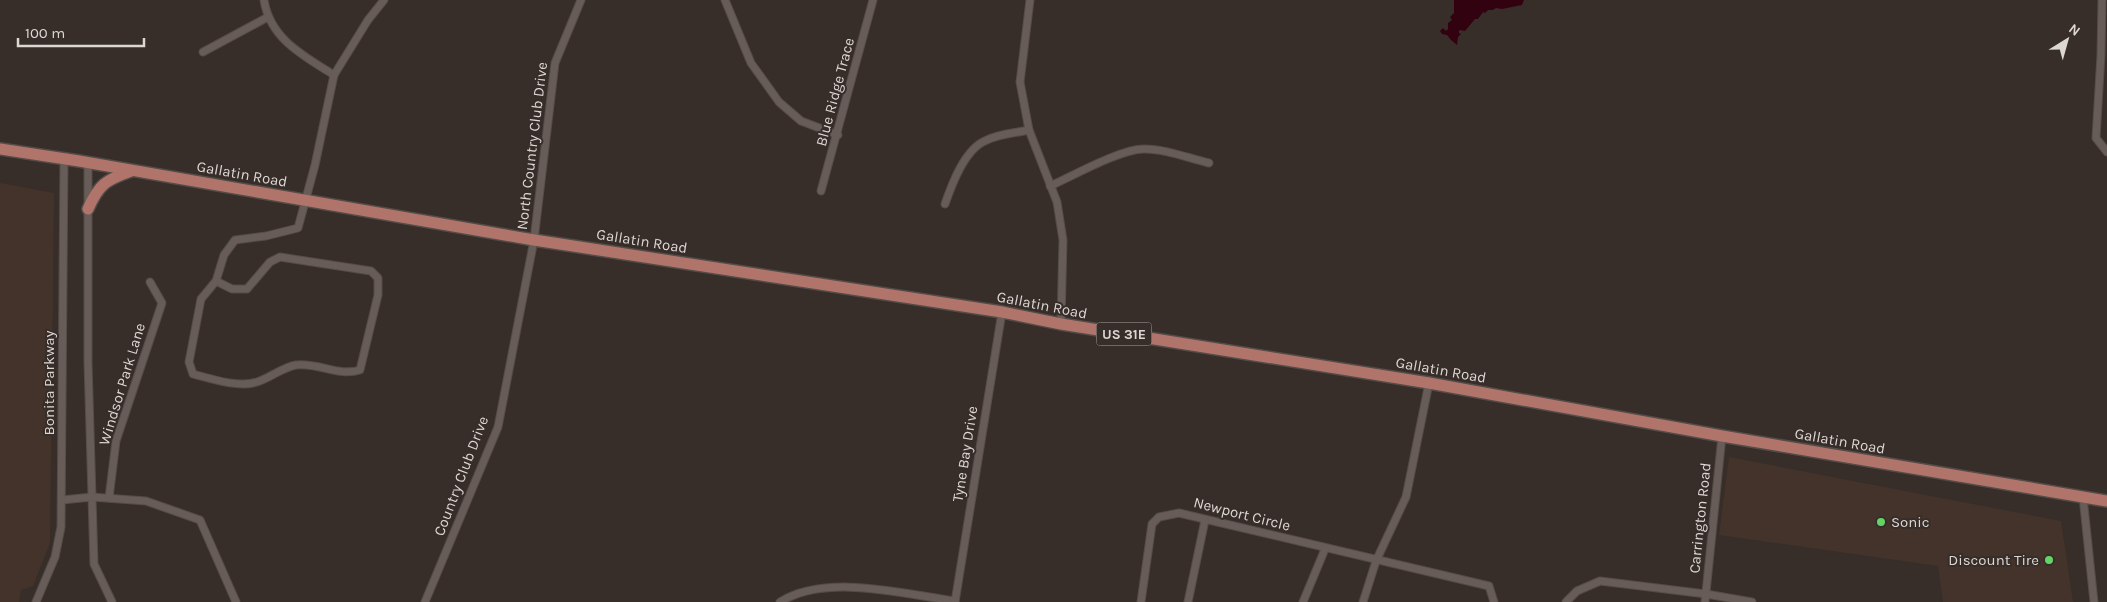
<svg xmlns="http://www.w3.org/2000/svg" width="2107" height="602" viewBox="0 0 2107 602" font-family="Karla,sans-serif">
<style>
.built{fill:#43332b}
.water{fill:#330211}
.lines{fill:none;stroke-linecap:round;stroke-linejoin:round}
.street-casing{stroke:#534c48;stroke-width:9}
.primary-casing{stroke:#534c48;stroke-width:14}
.street{stroke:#675c57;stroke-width:7}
.primary{stroke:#b1746b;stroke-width:11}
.poi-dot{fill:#65d467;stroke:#372d29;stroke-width:2}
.labels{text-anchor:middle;stroke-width:4;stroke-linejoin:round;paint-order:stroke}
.shield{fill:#372d29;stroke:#aba4a1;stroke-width:1}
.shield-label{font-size:14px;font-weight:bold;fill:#ddd7d4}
.street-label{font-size:15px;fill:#ddd7d4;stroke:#372d29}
.poi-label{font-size:15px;fill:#ddd7d4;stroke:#372d29;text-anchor:start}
</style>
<rect width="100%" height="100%" fill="#372d29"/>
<!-- built -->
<g class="built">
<path d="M0,183L54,193L50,543L33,586L21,590L19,602H0Z"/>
<path d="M1729,457L2061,521L2073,602H1943L1938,566L1719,535Z"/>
</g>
<!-- water -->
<path class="water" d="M1454,0H1524L1522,5L1502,9L1496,8L1493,10H1488L1485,13L1483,12L1478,19H1475L1465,31L1459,30V33L1461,34L1458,37L1457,45L1451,40L1447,35L1442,34L1440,31L1443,28L1446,31L1448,29V23L1452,20L1450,17L1454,13Z"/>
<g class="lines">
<defs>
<g id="street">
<path d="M264,0C270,39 304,56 334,75"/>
<path d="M725,0L751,63L779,102L801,121L838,135"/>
<path d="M1030,0L1020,82L1029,130L1057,202L1063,240L1061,324"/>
<path d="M2102,0L2101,55L2096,138L2107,152"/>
<path d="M203,52L268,17"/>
<path d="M88,162V362L94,564L112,602"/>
<path d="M1050,186C1073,176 1120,149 1144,149C1166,149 1188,158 1209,163"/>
<path d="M821,191L873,0"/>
<path d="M945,204C952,184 965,148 987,140C999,134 1015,133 1029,130"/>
<path d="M216,281L201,299L189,362L193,374C212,379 238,388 257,382C270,378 283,367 296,365C318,362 339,377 360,370L378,295V278L371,271L280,257L270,262L247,289H232L216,281L224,255L235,240L266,236L298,228L315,165L334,75L368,20L384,0"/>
<path d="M2083,497L2094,602"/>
<path d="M109,498L116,441L162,303L150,282"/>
<path d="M62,500L92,497L146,501L200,520L236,602"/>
<path d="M36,602L55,557L61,527L64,159"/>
<path d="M425,602L498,427L534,240L555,63L581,0"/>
<path d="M780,602C827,573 903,594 955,601"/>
<path d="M955,602L1002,312"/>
<path d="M1141,602L1152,524L1159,517L1179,513L1489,586L1494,602"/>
<path d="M1188,602L1205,520"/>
<path d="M1303,602L1325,549"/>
<path d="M1363,602L1376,561L1406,497L1429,383"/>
<path d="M1566,602L1577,591L1600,581L1706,594L1752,602"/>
<path d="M1705,602L1722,436"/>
</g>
<g id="primary">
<path d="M0,149L79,161L534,240L1002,312L1061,324L1429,383L1722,436L2107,501"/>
<path d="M88,209C99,184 106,180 131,171"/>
</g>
</defs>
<!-- street casing -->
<use href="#street" class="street-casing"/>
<!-- primary casing -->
<use href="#primary" class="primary-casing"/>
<!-- street -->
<use href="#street" class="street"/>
<!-- primary -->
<use href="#primary" class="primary"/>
</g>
<!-- markers -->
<g class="poi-dot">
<circle cx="1881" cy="522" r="5"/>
<circle cx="2049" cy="560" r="5"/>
</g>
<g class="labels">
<!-- shield labels -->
<rect class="shield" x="1096.5" y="322.5" width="55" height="23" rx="4"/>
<g class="shield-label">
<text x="1124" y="339">US 31E</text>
</g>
<!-- street labels -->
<g class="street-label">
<text transform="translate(835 92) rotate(-75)" y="5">Blue Ridge Trace</text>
<text transform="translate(532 146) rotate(-83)" y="5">North Country Club Drive</text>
<text transform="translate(242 174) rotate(10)" y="5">Gallatin Road</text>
<text transform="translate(642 241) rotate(9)" y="5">Gallatin Road</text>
<text transform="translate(1042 305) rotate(11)" y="5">Gallatin Road</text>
<text transform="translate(1441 370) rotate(10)" y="5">Gallatin Road</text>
<text transform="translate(49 383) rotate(-90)" y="5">Bonita Parkway</text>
<text transform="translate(122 384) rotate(-73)" y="5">Windsor Park Lane</text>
<text transform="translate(1840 441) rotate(10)" y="5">Gallatin Road</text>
<text transform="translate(965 454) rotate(-81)" y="5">Tyne Bay Drive</text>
<text transform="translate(461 476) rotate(-69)" y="5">Country Club Drive</text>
<text transform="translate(1242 514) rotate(14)" y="5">Newport Circle</text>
<text transform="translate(1700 518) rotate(-84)" y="5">Carrington Road</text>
</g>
<!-- poi labels -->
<g class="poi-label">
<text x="1891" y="527">Sonic</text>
<text x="2039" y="565" text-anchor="end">Discount Tire</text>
</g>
</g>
<!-- north arrow -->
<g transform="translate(2067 40) rotate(37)" stroke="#372d29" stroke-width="4" paint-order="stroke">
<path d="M0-4L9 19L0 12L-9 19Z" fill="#ddd7d4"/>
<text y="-8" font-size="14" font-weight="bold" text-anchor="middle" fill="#ddd7d4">N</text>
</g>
<!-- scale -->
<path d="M18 38v8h126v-8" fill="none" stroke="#ddd7d4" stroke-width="2.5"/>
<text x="25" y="38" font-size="15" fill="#ddd7d4" stroke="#372d29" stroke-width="4" paint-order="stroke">100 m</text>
</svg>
